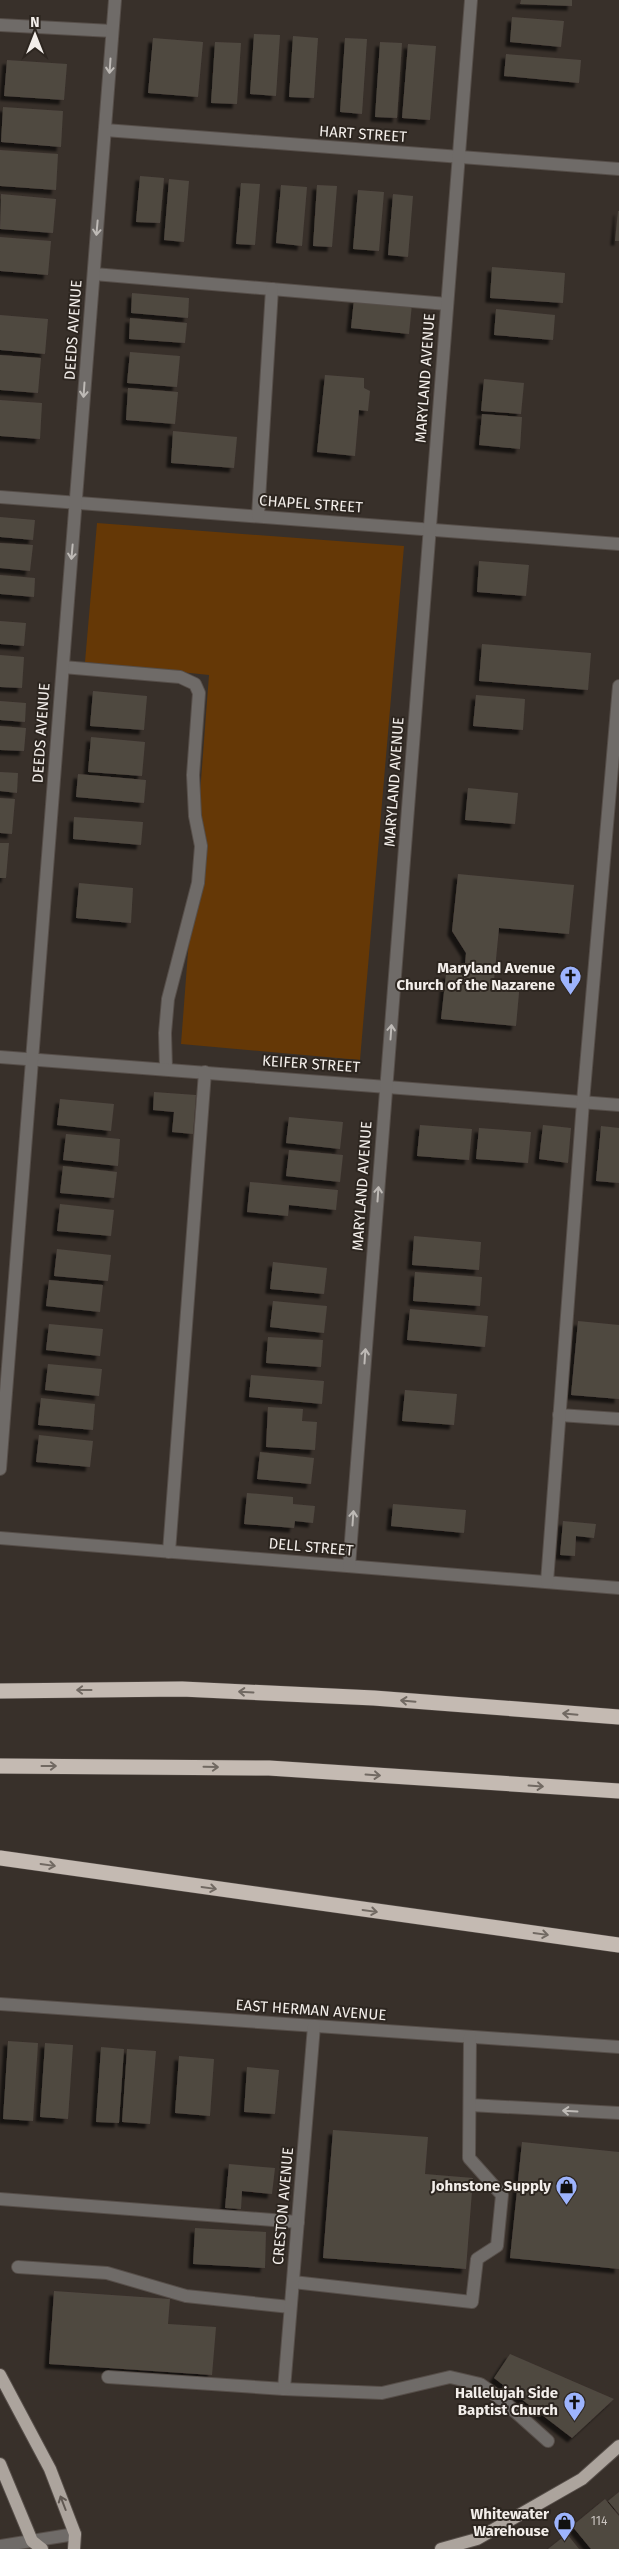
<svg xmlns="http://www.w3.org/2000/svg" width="619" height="2549" viewBox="0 0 619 2549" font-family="'Fira Sans',sans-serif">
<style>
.green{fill:#653806}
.building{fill:#504841;filter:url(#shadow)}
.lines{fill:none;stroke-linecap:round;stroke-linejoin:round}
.minor-casing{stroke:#564e49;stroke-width:14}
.major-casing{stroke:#564e49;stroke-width:14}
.highway-casing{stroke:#564e49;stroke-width:16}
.minor{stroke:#6f6b68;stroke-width:12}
.major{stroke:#aca49d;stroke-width:12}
.highway{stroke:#c4bab2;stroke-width:15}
.oneway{stroke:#bebab6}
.oneway2{stroke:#716962}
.oneway3{stroke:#605852}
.labels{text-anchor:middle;stroke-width:4;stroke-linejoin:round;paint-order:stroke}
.number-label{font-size:12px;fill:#cac4c0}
.street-label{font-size:15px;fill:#f3eeea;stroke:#2d2620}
.poi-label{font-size:15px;font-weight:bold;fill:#f3eeea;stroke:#2d2620;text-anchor:end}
</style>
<defs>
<filter id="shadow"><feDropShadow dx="-4.5" dy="4.5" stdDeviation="1" flood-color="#0009"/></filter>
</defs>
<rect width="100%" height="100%" fill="#38302a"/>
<!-- green -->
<path class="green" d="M97,523L404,546L360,1060L181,1044L209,675L85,662Z"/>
<!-- building -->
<g class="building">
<path d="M521,0H572V6L520,4Z"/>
<path d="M512,17L564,21L561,47L510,42Z"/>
<path d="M254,34L280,35L276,96L250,94Z"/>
<path d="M293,36L318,38L314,98L289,97Z"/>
<path d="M153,38L203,42L198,97L148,93Z"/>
<path d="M345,38L367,39L362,114L340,112Z"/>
<path d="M215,42L241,43L237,104L211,103Z"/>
<path d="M380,42L402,43L397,118L375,117Z"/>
<path d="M408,44L436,46L430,120L402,118Z"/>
<path d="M506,54L581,60L579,83L504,76Z"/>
<path d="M7,60L67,64L64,100L4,96Z"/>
<path d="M3,107L63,111L61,147L1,142Z"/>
<path d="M0,150L58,154L56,190L0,186Z"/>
<path d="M140,176L164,178L160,223L136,222Z"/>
<path d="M169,179L189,181L184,242L164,240Z"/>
<path d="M241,183L260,184L255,245L236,244Z"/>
<path d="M281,185L307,187L302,246L276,243Z"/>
<path d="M317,185L337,186L332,247L313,246Z"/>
<path d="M358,190L384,192L379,251L353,249Z"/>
<path d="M1,194L56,199L53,233L0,229Z"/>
<path d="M393,194L413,196L408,257L388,255Z"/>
<path d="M618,211H619V241H615Z"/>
<path d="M0,237L51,241L48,275L0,271Z"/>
<path d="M492,267L565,273L563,303L490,298Z"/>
<path d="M132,293L189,298L188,318L131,313Z"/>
<path d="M354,299L412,304L409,334L351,328Z"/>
<path d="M496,309L555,315L553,340L494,335Z"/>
<path d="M0,315L48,319L45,354L0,350Z"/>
<path d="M130,318L187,323L185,343L129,339Z"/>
<path d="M130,352L180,356L177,387L127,383Z"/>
<path d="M0,355L41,358L38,393L0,390Z"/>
<path d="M325,375L364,378V388L370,391L368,411L359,410L355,456L317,452Z"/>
<path d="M484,379L524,383L521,414L481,411Z"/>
<path d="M128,388L178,392L175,424L126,420Z"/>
<path d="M0,400L42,403L40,439L0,436Z"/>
<path d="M482,414L522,417L520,449L479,445Z"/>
<path d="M173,431L237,437L234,468L171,463Z"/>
<path d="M0,517L35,520L33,540L0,537Z"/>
<path d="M0,543L33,545L30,571L0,568Z"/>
<path d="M479,561L529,565L526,596L477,592Z"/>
<path d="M0,575L35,578L34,597L0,594Z"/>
<path d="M0,621L26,623L24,646L0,644Z"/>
<path d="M482,644L591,653L588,690L479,681Z"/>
<path d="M0,655L24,657L22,688L0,687Z"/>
<path d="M93,691L147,696L144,730L90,726Z"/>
<path d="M476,695L525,699L523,730L473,726Z"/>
<path d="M0,701L26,703L25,722L0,720Z"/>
<path d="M0,726L26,728L24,751L0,750Z"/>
<path d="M91,737L145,742L142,776L88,772Z"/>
<path d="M0,772L18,773L17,793L0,791Z"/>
<path d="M78,774L146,780L144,803L76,797Z"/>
<path d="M468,788L518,793L515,824L465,820Z"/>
<path d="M0,798L15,799L12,834L0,833Z"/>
<path d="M74,817L143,822L141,845L73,839Z"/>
<path d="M0,843H9L6,878H0Z"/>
<path d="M458,874L574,885L569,934L499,928L494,980L520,982L516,1026L441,1019L446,974L464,975L466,953L452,931Z"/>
<path d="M79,883L133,888L131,923L76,918Z"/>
<path d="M154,1092L196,1095L193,1134L172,1132L174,1112L153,1110Z"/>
<path d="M60,1099L114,1104L111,1131L57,1125Z"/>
<path d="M289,1117L343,1122L340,1149L286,1143Z"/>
<path d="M420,1125L472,1129L469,1160L417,1156Z"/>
<path d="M543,1125L571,1128L568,1163L539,1159Z"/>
<path d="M601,1126L619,1128V1183L596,1181Z"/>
<path d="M479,1128L531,1132L528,1163L476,1159Z"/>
<path d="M66,1134L120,1139L118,1166L63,1160Z"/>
<path d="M289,1150L343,1155L340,1182L286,1176Z"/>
<path d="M63,1166L117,1172L114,1198L60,1193Z"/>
<path d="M250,1182L338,1190L336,1210L289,1205L288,1216L247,1212Z"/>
<path d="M60,1204L114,1210L111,1236L57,1231Z"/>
<path d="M414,1236L481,1242L479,1270L412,1265Z"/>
<path d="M57,1249L111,1255L108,1281L54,1276Z"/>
<path d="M273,1262L327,1268L324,1294L270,1289Z"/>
<path d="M415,1272L482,1277L480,1306L413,1301Z"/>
<path d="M49,1280L103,1285L100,1312L46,1306Z"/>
<path d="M273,1301L327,1306L324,1333L270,1327Z"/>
<path d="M410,1309L488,1316L485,1347L407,1340Z"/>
<path d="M578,1321L619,1325V1399L571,1395Z"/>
<path d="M49,1324L103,1329L100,1356L46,1350Z"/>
<path d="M268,1337L323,1340L321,1367L266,1363Z"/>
<path d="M48,1364L102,1369L99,1396L45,1390Z"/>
<path d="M251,1375L324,1381L322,1404L249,1397Z"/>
<path d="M405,1390L457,1394L454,1425L402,1421Z"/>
<path d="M41,1398L95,1404L93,1430L38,1425Z"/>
<path d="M268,1407L303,1409L302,1421L317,1422L315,1450L266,1447Z"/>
<path d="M39,1435L93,1441L90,1467L36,1462Z"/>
<path d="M260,1452L314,1458L311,1484L257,1479Z"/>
<path d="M247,1493L293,1497V1504L315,1506L313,1523L295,1521L294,1528L244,1524Z"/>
<path d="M393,1504L466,1510L464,1533L391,1526Z"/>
<path d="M563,1521L596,1524L594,1538L576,1536L575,1556L560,1555Z"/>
<path d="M8,2041L38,2043L33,2121L3,2119Z"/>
<path d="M45,2043L73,2045L68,2119L40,2117Z"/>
<path d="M101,2047L124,2049L119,2123L96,2122Z"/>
<path d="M127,2049L156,2051L150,2124L122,2122Z"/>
<path d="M179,2056L214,2059L210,2116L175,2113Z"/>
<path d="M247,2067L279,2070L275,2114L244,2112Z"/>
<path d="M333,2130L428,2137L425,2174L473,2178L466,2269L323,2258Z"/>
<path d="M522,2142L619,2152V2269L510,2258Z"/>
<path d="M229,2164L275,2168L272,2194L242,2191L241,2209L225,2208Z"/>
<path d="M195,2228L266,2232L265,2268L193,2264Z"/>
<path d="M54,2291L170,2299L168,2324L216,2327L212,2375L49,2364Z"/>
<path d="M510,2354L614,2399L572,2438L494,2378Z"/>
<path d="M619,2492V2514L608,2501Z"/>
<path d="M605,2499L619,2516V2549H591L572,2526Z"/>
<path d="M567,2534L579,2549H548Z"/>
</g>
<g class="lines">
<defs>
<g id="minor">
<path d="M0,25L112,31"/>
<path d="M105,130L619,169"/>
<path d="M94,274L447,304"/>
<path d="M0,497L619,544"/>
<path d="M258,516L272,289"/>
<path d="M63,667L180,677L195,684L199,693L193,775L195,816L201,846L198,883L168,999L165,1033L166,1069"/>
<path d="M0,1057L619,1105"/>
<path d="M559,1415L619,1419"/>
<path d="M0,1469L115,0"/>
<path d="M0,1538L619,1588"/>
<path d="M169,1552L205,1072"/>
<path d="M349,1566L471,0"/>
<path d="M547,1582L583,1102L619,686"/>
<path d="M0,2004L619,2047"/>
<path d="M470,2105L619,2113"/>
<path d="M0,2199L298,2222"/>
<path d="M18,2267L107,2273L186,2296L290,2307"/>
<path d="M293,2282L472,2302L477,2259L497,2246L502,2195L469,2158L470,2037"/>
<path d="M108,2377L284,2389L382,2393L450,2377L480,2384L501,2399L548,2441"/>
<path d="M284,2389L314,2026"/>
<path d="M0,2546L75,2534"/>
</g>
<g id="major">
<path d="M0,2375L50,2469L75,2534L74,2549"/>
<path d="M0,2464L32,2541L42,2549"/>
<path d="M441,2549L477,2539L582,2479L619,2446"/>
</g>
<g id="highway">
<path d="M0,1691L182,1689L374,1698L619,1717"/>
<path d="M0,1766L269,1768L619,1791"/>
<path d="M0,1858L619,1945"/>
</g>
</defs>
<!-- minor casing -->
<use href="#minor" class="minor-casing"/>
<!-- major casing -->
<use href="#major" class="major-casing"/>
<!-- highway casing -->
<use href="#highway" class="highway-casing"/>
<!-- minor -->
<use href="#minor" class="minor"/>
<!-- major -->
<use href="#major" class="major"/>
<!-- highway -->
<use href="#highway" class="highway"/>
</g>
<!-- one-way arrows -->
<defs><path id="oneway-shaft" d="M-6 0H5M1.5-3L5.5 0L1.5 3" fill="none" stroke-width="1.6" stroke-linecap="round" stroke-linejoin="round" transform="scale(1.25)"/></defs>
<g class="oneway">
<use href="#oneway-shaft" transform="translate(110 66) rotate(94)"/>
<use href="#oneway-shaft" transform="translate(97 228) rotate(95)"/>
<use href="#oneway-shaft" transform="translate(84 390) rotate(94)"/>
<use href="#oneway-shaft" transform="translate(72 552) rotate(95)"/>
<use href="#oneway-shaft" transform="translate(391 1032) rotate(-86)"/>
<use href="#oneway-shaft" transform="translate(378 1194) rotate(-86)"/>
<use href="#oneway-shaft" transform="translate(365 1356) rotate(-86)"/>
<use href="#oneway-shaft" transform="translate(353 1518) rotate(-86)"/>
<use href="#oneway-shaft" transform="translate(570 2111) rotate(-177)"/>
</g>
<g class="oneway2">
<use href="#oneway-shaft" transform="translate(84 1690) rotate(180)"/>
<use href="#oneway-shaft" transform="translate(246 1692) rotate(-177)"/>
<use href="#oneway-shaft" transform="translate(408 1701) rotate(-175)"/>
<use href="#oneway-shaft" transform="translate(570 1714) rotate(-175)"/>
<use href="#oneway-shaft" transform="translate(49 1766)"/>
<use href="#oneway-shaft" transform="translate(211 1767) rotate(1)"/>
<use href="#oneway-shaft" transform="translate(373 1775) rotate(4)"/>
<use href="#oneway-shaft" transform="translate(536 1786) rotate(4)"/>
<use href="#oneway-shaft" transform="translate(48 1865) rotate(8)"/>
<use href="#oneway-shaft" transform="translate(209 1888) rotate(8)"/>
<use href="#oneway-shaft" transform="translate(370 1911) rotate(8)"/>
<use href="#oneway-shaft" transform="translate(541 1934) rotate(8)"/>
</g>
<use class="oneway3" href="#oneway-shaft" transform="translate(63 2503) rotate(-111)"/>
<!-- icons -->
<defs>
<symbol id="church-pin" viewBox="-11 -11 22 30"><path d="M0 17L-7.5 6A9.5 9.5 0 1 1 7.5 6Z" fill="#9db4fd" stroke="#2d2620"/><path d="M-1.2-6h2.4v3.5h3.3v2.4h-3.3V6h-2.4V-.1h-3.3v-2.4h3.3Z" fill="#111"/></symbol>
<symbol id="shop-pin" viewBox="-11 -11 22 30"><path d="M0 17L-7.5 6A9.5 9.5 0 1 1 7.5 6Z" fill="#9db4fd" stroke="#2d2620"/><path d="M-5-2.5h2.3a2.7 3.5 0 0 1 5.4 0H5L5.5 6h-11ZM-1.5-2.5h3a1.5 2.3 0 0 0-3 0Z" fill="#111"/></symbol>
</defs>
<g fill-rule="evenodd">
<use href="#church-pin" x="558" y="964" width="25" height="34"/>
<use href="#shop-pin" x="554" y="2174" width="25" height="34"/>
<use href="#church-pin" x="562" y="2390" width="25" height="34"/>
<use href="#shop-pin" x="552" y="2510" width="25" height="34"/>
</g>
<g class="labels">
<!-- number labels -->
<g class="number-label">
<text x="599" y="2525">114</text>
</g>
<!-- street labels -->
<g class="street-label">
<text transform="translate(363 134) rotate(4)" y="5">HART STREET</text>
<text transform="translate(73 330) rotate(-86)" y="5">DEEDS AVENUE</text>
<text transform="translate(425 378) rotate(-86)" y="5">MARYLAND AVENUE</text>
<text transform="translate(311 504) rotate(4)" y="5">CHAPEL STREET</text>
<text transform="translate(41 733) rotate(-86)" y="5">DEEDS AVENUE</text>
<text transform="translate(394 782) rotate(-86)" y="5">MARYLAND AVENUE</text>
<text transform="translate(311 1064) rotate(4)" y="5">KEIFER STREET</text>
<text transform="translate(362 1186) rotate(-86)" y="5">MARYLAND AVENUE</text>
<text transform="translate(311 1547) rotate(5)" y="5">DELL STREET</text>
<text transform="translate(311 2010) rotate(4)" y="5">EAST HERMAN AVENUE</text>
<text transform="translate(283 2206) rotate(-85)" y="5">CRESTON AVENUE</text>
</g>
<!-- poi labels -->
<g class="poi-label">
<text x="555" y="973">Maryland Avenue<tspan x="555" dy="17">Church of the Nazarene</tspan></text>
<text x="551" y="2191">Johnstone Supply</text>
<text x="558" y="2398">Hallelujah Side<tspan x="558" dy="17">Baptist Church</tspan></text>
<text x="549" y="2519">Whitewater<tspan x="549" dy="17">Warehouse</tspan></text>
</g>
</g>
<!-- north arrow -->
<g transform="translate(35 35)" stroke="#2d2620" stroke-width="4" paint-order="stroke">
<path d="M0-4L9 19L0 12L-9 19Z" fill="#f3eeea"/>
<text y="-8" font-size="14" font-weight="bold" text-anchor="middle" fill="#f3eeea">N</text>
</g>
</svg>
